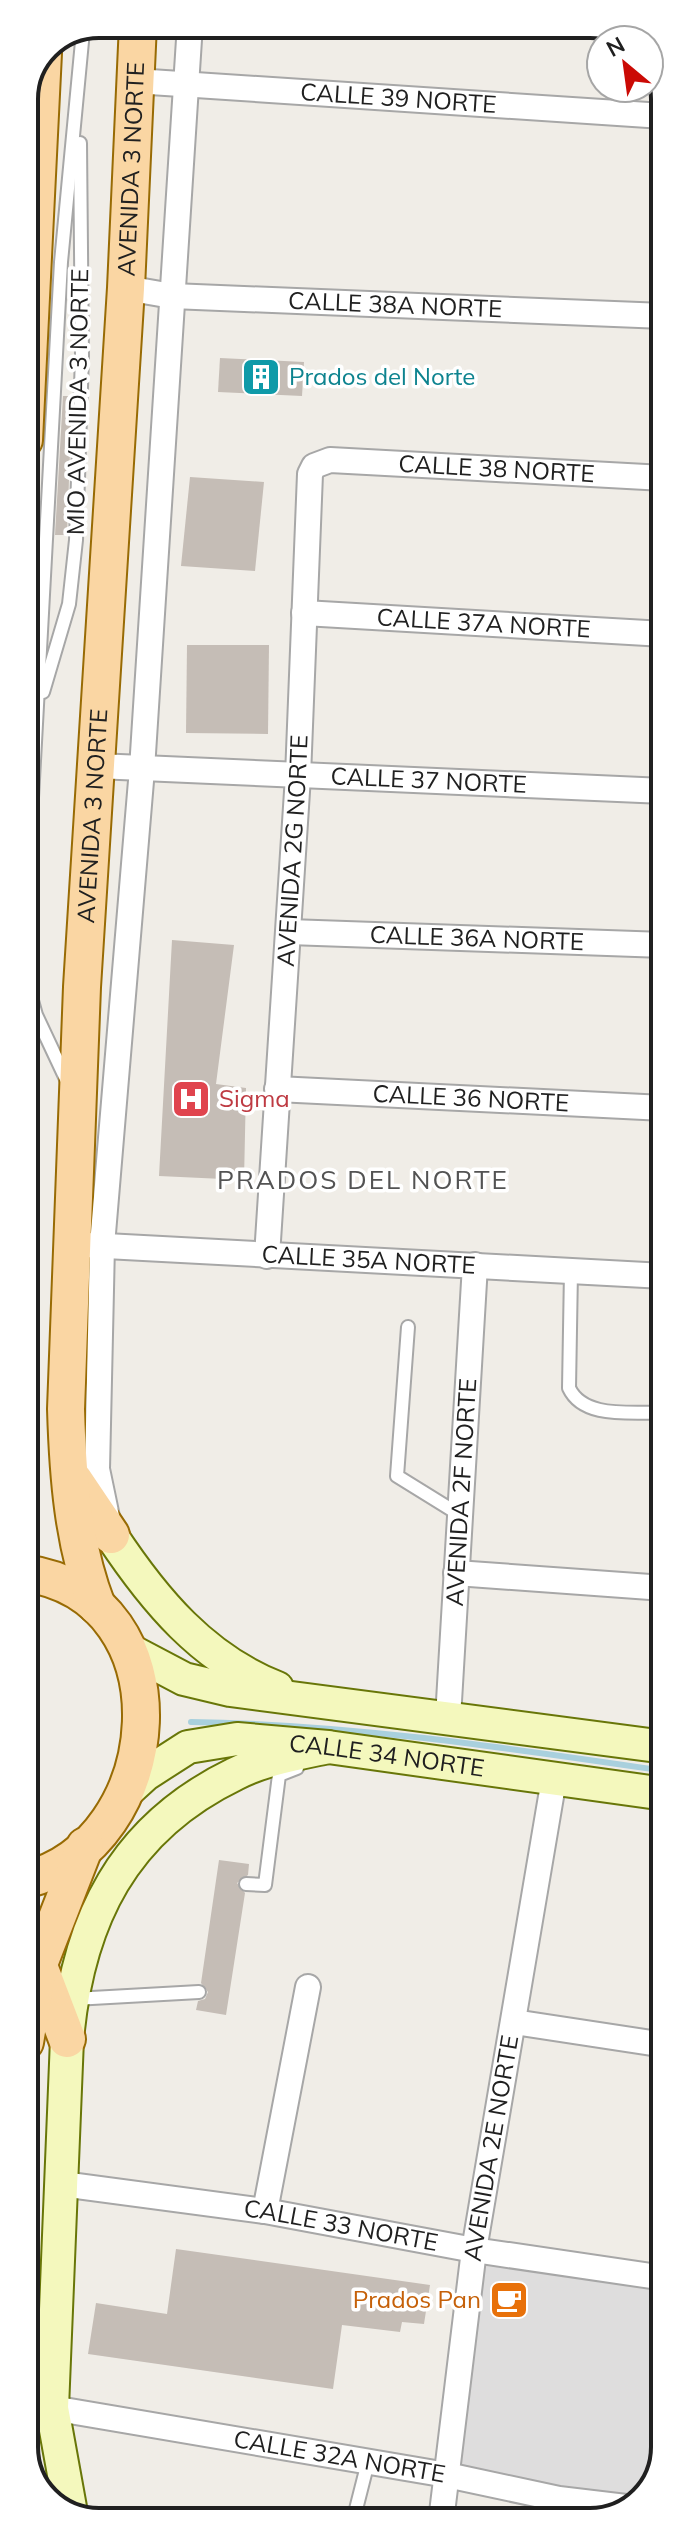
<svg xmlns="http://www.w3.org/2000/svg" width="689" height="2546" viewBox="0 0 689 2546" font-family="Mulish,sans-serif">
<style>
.residential{fill:#dedddd}
.park{fill:#c6f8cb}
.lines{fill:none;stroke-linecap:round;stroke-linejoin:round}
.stream{stroke:#a9d0dd;stroke-width:6}
.building{fill:#c5bdb6}
.lane-casing{stroke:#a7a7a7;stroke-width:16}
.street-casing{stroke:#a7a7a7;stroke-width:28}
.secondary-casing{stroke:#687608;stroke-width:36}
.primary-casing{stroke:#986b04;stroke-width:40}
.lane{stroke:#fff;stroke-width:12}
.street{stroke:#fff;stroke-width:24}
.secondary{stroke:#f4f8bd;stroke-width:32}
.primary{stroke:#fad6a3;stroke-width:36}
.labels{text-anchor:middle;stroke-width:7;stroke-linejoin:round;paint-order:stroke}
.street-label{font-size:24px;fill:#202020;stroke:#fff}
.culture-label{font-size:24px;fill:#0d838f;stroke:#fff;text-anchor:start}
.health-label{font-size:24px;fill:#be3a42;stroke:#fff;text-anchor:start}
.food-label{font-size:24px;fill:#c56008;stroke:#fff;text-anchor:end}
.neighbourhood-label{font-size:26px;letter-spacing:2px;fill:#535353;stroke:#fff}
.rim{fill:none;stroke:#202020;stroke-width:4}
</style>
<rect width="100%" height="100%" fill="#f0ede7"/>
<!-- residential -->
<path class="residential" d="M474,2250L665,2278V2447L649,2493L626,2507L447,2475Z"/>
<!-- park -->
<path class="park" d="M660,945H664V1108H654Z"/>
<g class="lines">
<!-- stream -->
<path class="stream" d="M191,1722C350,1724 507,1748 665,1771"/>
</g>
<!-- building -->
<g class="building">
<path d="M220,358L304,362L302,396L218,392Z"/>
<path d="M63,396H72L67,535H55Z"/>
<path d="M190,477L264,482L255,571L181,566Z"/>
<path d="M187,645H269L268,734L186,733Z"/>
<path d="M172,940L234,945L216,1084L246,1088L244,1180L159,1176Z"/>
<path d="M219,1860L249,1864L248,1875L237,1883L245,1893L226,2015L196,2010L198,2001L205,1999L208,1992L201,1983Z"/>
<path d="M176,2249L430,2285L424,2324L402,2322L400,2332L342,2325L333,2389L88,2354L96,2303L167,2314Z"/>
</g>
<g class="lines">
<defs>
<g id="lane">
<path d="M43,692L69,604L76,540L82,356L80,143"/>
<path d="M25,927L61,262L83,31"/>
<path d="M25,975L36,1015L67,1081"/>
<path d="M571,1271L569,1388C584,1420 633,1411 664,1413"/>
<path d="M408,1327L397,1476L460,1515"/>
<path d="M246,1884L265,1885L279,1775L297,1768"/>
<path d="M74,1999L199,1992"/>
<path d="M353,2521L368,2462"/>
</g>
<g id="street">
<path id="s1" d="M135,81L663,116"/>
<path id="s2" d="M126,288L172,296L664,316"/>
<path id="s3" d="M304,613L664,634"/>
<path id="s4" d="M97,766L664,791"/>
<path id="s5" d="M289,932L664,945"/>
<path id="s6" d="M277,1089L664,1108"/>
<path id="s7" d="M87,1245L664,1276"/>
<path id="s8" d="M267,1256L298,776L310,474L314,466L330,460L664,478"/>
<path d="M107,1517L97,1469L102,1245L142,769L190,24"/>
<path d="M456,1573L664,1588"/>
<path id="s9" d="M448,1718L475,1265"/>
<path d="M514,2022L665,2045"/>
<path id="s10" d="M62,2184L265,2211L474,2250L665,2278"/>
<path d="M265,2211L308,1987"/>
<path id="s11" d="M56,2422L52,2408L447,2475L559,2499L626,2507"/>
<path id="s12" d="M441,2521L474,2250L554,1779"/>
</g>
<g id="secondary">
<path d="M111,1535C154,1600 203,1659 277,1688"/>
<path d="M129,1650L184,1679L230,1690L665,1747"/>
<path id="s13" d="M124,1794L146,1774L188,1747L237,1739L328,1747L665,1794"/>
<path d="M71,2513L52,2408L67,2039C78,1920 123,1828 235,1774C264,1759 296,1754 328,1747"/>
</g>
<g id="primary">
<path d="M24,440L43,53"/>
<path d="M74,1480L111,1535"/>
<path d="M25,1573C190,1597 169,1845 25,1880"/>
<path id="s14" d="M97,1606C73,1544 68,1476 66,1409L82,987L126,288L138,24"/>
<path d="M39,1966L67,2039"/>
<path d="M25,2042L39,1964L85,1846"/>
</g>
</defs>
<!-- lane casing -->
<use href="#lane" class="lane-casing"/>
<!-- street casing -->
<use href="#street" class="street-casing"/>
<!-- secondary casing -->
<use href="#secondary" class="secondary-casing"/>
<!-- primary casing -->
<use href="#primary" class="primary-casing"/>
<!-- lane -->
<use href="#lane" class="lane"/>
<!-- street -->
<use href="#street" class="street"/>
<!-- secondary -->
<use href="#secondary" class="secondary"/>
<!-- primary -->
<use href="#primary" class="primary"/>
</g>
<!-- icons -->
<defs>
<symbol id="building-square" viewBox="-11 -11 22 22"><rect x="-9" y="-9" width="18" height="18" rx="4" fill="#0f9aa8" stroke="#fff"/><path d="M-4-6H4V6H1V3H-1V6H-4ZM-2.5-4.3h1.7v1.8h-1.7ZM.8-4.3h1.7v1.8H.8ZM-2.5-1h1.7V.8h-1.7ZM.8-1h1.7V.8H.8Z" fill="#fff"/></symbol>
<symbol id="hospital-square" viewBox="-11 -11 22 22"><rect x="-9" y="-9" width="18" height="18" rx="4" fill="#e0444e" stroke="#fff"/><path d="M-5-5h3v3.5h4V-5h3V5h-3V1.5h-4V5h-3Z" fill="#fff"/></symbol>
<symbol id="cafe-square" viewBox="-11 -11 22 22"><rect x="-9" y="-9" width="18" height="18" rx="4" fill="#e8710a" stroke="#fff"/><path d="M-5.5-4.5H6V0H3Q3 3.5 0 3.5H-2.5Q-5.5 3.5-5.5 0ZM3-3.2v2h1.7v-2ZM-6 4.5H4V6H-6Z" fill="#fff"/></symbol>
</defs>
<g fill-rule="evenodd">
<use href="#building-square" x="239" y="355" width="44" height="44"/>
<use href="#hospital-square" x="169" y="1077" width="44" height="44"/>
<use href="#cafe-square" x="487" y="2278" width="44" height="44"/>
</g>
<g class="labels">
<!-- street labels -->
<g class="street-label">
<text dy="8" stroke="none"><textPath href="#s1" startOffset="264">CALLE 39 NORTE</textPath></text>
<text dy="8" stroke="none"><textPath href="#s14" startOffset="1442">AVENIDA 3 NORTE</textPath></text>
<text dy="8" stroke="none"><textPath href="#s2" startOffset="270">CALLE 38A NORTE</textPath></text>
<text transform="translate(78 402) rotate(-89)" y="8">MIO AVENIDA 3 NORTE</text>
<text dy="8" stroke="none"><textPath href="#s8" startOffset="976">CALLE 38 NORTE</textPath></text>
<text dy="8" stroke="none"><textPath href="#s3" startOffset="180">CALLE 37A NORTE</textPath></text>
<text dy="8" stroke="none"><textPath href="#s4" startOffset="332">CALLE 37 NORTE</textPath></text>
<text dy="8" stroke="none"><textPath href="#s14" startOffset="794">AVENIDA 3 NORTE</textPath></text>
<text dy="8" stroke="none"><textPath href="#s8" startOffset="406">AVENIDA 2G NORTE</textPath></text>
<text dy="8" stroke="none"><textPath href="#s5" startOffset="188">CALLE 36A NORTE</textPath></text>
<text dy="8" stroke="none"><textPath href="#s6" startOffset="194">CALLE 36 NORTE</textPath></text>
<text dy="8" stroke="none"><textPath href="#s7" startOffset="282">CALLE 35A NORTE</textPath></text>
<text dy="8" stroke="none"><textPath href="#s9" startOffset="226">AVENIDA 2F NORTE</textPath></text>
<text dy="8" stroke="none"><textPath href="#s13" startOffset="280">CALLE 34 NORTE</textPath></text>
<text dy="8" stroke="none"><textPath href="#s12" startOffset="376">AVENIDA 2E NORTE</textPath></text>
<text dy="8" stroke="none"><textPath href="#s10" startOffset="282">CALLE 33 NORTE</textPath></text>
<text dy="8" stroke="none"><textPath href="#s11" startOffset="306">CALLE 32A NORTE</textPath></text>
</g>
<!-- culture labels -->
<g class="culture-label">
<text x="289" y="385">Prados del Norte</text>
</g>
<!-- health labels -->
<g class="health-label">
<text x="219" y="1107">Sigma</text>
</g>
<!-- food labels -->
<g class="food-label">
<text x="481" y="2308">Prados Pan</text>
</g>
<!-- neighbourhood labels -->
<g class="neighbourhood-label">
<text x="363" y="1189">PRADOS DEL NORTE</text>
</g>
</g>
<!-- crop -->
<path d="M0 0H689V2546H0ZM99 38H590A61 61 0 0 1 651 99V2447A61 61 0 0 1 590 2508H99A61 61 0 0 1 38 2447V99A61 61 0 0 1 99 38Z" fill="#fff" fill-rule="evenodd"/>
<path class="rim" d="M99 38H590A61 61 0 0 1 651 99V2447A61 61 0 0 1 590 2508H99A61 61 0 0 1 38 2447V99A61 61 0 0 1 99 38Z"/>
<!-- north arrow -->
<g transform="translate(625 64) rotate(331)"><circle r="38" fill="#ffffff" stroke="#a6a6a6" stroke-width="2"/>
<path d="M0-6L14 30L0 20L-14 30Z" fill="#cb0a05"/>
<text y="-12" font-size="22" font-weight="bold" text-anchor="middle" fill="#202020">N</text>
</g>
</svg>
